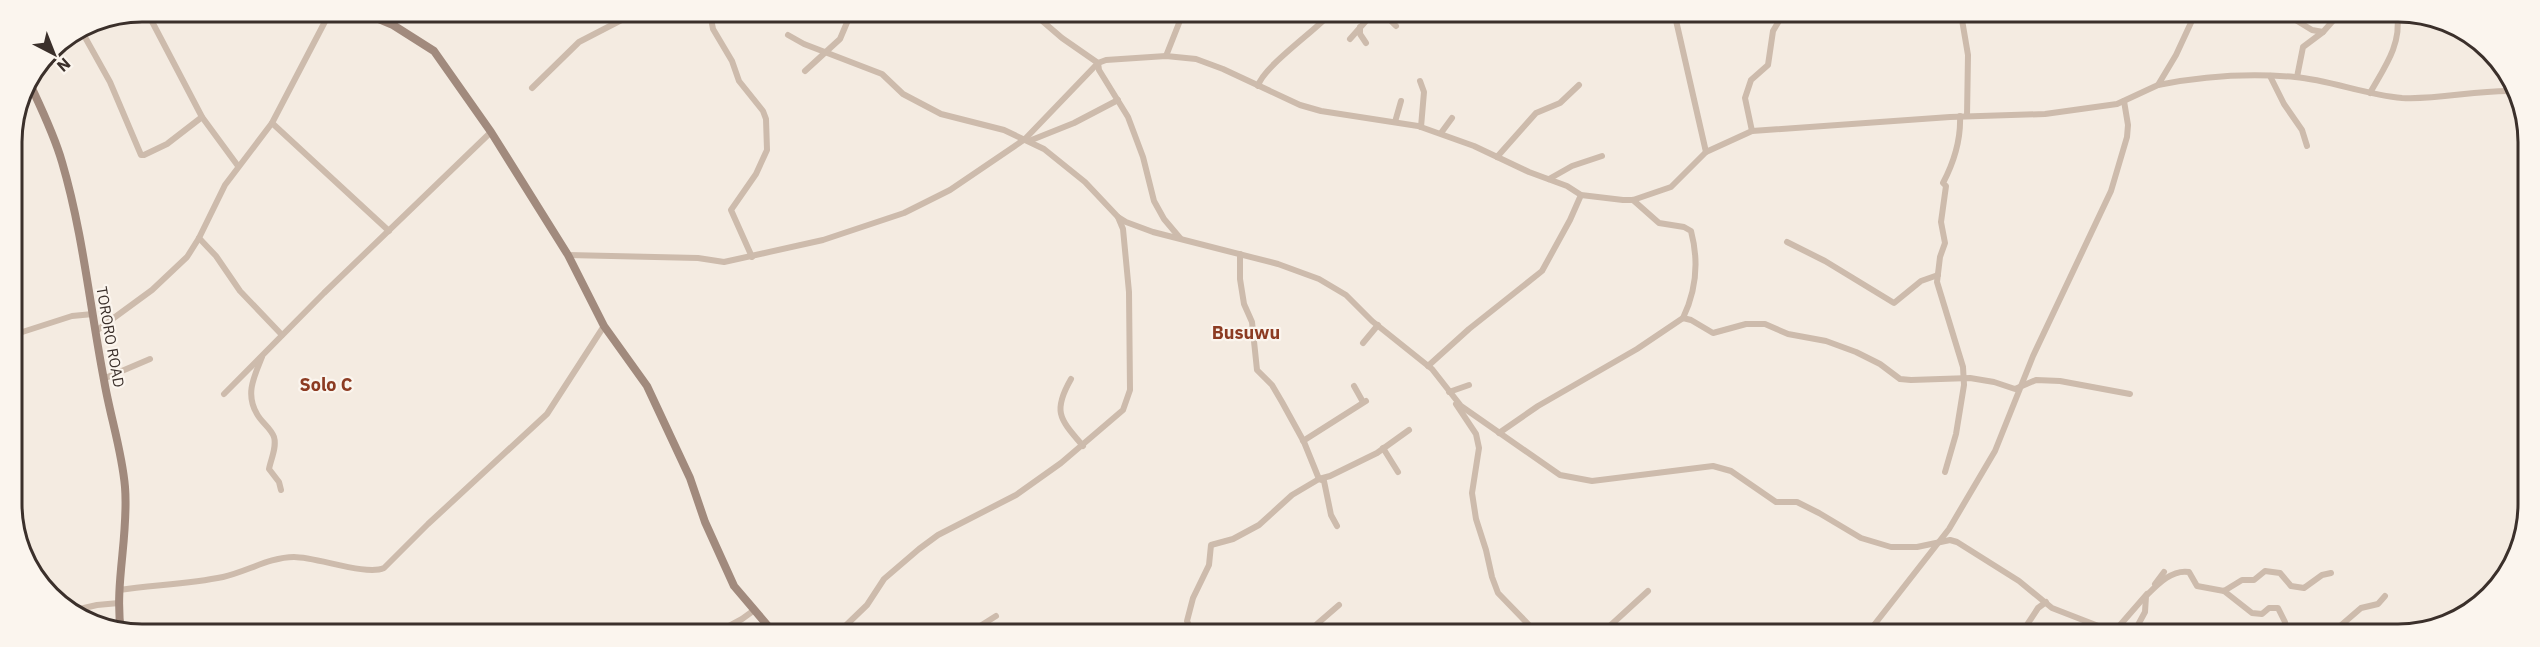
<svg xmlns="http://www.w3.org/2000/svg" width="2540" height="647" viewBox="0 0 2540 647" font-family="'IBM Plex Sans',sans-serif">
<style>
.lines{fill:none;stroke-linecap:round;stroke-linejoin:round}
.minor{stroke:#cdbbac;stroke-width:6}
.secondary{stroke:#a18a7d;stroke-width:8}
.labels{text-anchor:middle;stroke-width:4.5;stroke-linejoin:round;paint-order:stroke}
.street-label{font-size:15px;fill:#3b302b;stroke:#fbf5ee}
.quarter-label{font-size:18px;font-weight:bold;fill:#8c3b22;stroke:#fbf5ee}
.rim{fill:none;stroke:#3b302b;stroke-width:3}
</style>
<rect width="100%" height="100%" fill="#f4ebe1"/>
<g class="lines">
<!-- minor -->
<g class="minor">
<path d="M147,12L202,117L238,166"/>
<path d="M710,13L713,29L732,61L739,81L763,111L766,119L767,150L756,174L731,210L752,257"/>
<path d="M1033,13L1062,38L1098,63L1099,70L1128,117L1143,157L1154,201L1164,219L1180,238"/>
<path d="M1377,13L1390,20L1396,26"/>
<path d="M1691,14L1675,16L1706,152"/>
<path d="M1961,14L1968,55L1967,116"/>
<path d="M2286,14L2312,30L2323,32"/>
<path d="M1360,27V34L1366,43"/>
<path d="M81,30L110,82L141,155H144L167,144L202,117"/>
<path d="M788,35L804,44L882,74L903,94L941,114L1004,130L1044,149L1085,182L1118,217L1126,222L1153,232L1278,264L1319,279L1346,295L1372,321L1432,369L1461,406L1560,475L1592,481L1713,466L1731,471L1776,502H1797L1819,513L1861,538L1891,547H1917L1950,540L1957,542L2019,581L2052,608L2119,634"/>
<path d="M1350,39L1373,13"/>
<path d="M1166,56L1183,13"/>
<path d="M805,71L840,39L851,13"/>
<path d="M2270,76L2284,104L2302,130L2307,146"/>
<path d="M2297,77L2303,47L2323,32L2339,14"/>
<path d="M1420,81L1424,92L1421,127"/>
<path d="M2158,85C2203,76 2249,73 2295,77C2330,80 2366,95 2402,98C2439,100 2475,90 2512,91"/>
<path d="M1258,86C1263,67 1315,31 1331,13"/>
<path d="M532,88L579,42L635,13"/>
<path d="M2370,93C2384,68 2402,44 2397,15"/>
<path d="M1395,122L1401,101"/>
<path d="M272,123L389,231"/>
<path d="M1752,131L1745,98L1751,80L1768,65L1773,31L1783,14"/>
<path d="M1441,133L1452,118"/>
<path d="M1029,141L1074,123L1118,100"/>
<path d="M1497,157L1536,113L1560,103L1579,85"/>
<path d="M1549,179L1572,166L1602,156"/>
<path d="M1633,200L1659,223L1684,227L1691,231C1699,261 1696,291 1683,318"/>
<path d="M199,238L216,256L240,291L282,335"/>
<path d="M1787,242L1825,261L1894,303L1921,281L1938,275"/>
<path d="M1240,254V279L1244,304L1252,322L1257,370L1272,385L1282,402L1304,442L1319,479L1324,481L1331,515L1337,526"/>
<path d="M568,255L698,258L724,262L823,240L904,213L950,190L1025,139L1098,63L1106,60L1166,56L1196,59L1223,69L1300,105L1321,111L1418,126L1474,146L1529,172L1567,186L1581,195L1623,200H1633L1671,187L1706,152L1752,131L1950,117L2045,114L2117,104L2158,85L2176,55L2195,14"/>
<path d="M96,331L152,290L187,257L199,238L225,185L272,123L330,12"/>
<path d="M13,335L72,316L93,314"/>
<path d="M1363,343L1378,325"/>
<path d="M262,357C254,377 245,394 257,414C261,422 271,428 274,437C277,447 271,459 269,469L279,482L281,490"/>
<path d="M1428,366L1469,329L1542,271L1570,220L1581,195"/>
<path d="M103,379L150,359"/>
<path d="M1071,379C1052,412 1060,419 1083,446"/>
<path d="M1354,386L1363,402"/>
<path d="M1449,392L1469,385"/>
<path d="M224,394L324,293L491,132"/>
<path d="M1456,404L1476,434L1479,448L1472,493L1476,519L1486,550L1492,577L1498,593L1530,626L1535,634"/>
<path d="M1499,433L1538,406L1637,349L1683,318L1691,320L1713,333L1746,324H1765L1788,334L1826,341L1856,352L1880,364L1900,379L1911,380L1970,378L1994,382L2015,389L2036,380L2060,381L2130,394"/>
<path d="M1303,441L1366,401"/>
<path d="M1383,448L1398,472"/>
<path d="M1945,472L1956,434L1964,385L1963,367L1937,282L1940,257L1945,243L1941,222L1946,186L1943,183C1954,162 1961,139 1960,116"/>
<path d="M2155,584L2164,572"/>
<path d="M119,590C154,585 189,584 223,577C246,572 270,557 294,557C317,557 366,576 384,568L428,524L547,414L604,326"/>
<path d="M2224,591L2252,613L2262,614L2269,608H2278L2285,622L2287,635"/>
<path d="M75,610L97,605L119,603"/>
<path d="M2114,632L2147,594"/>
<path d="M716,633L742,619L753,611"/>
<path d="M838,633L867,605L884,579L919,549L938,535L1016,495L1061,463L1123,410L1130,390L1129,292L1123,229L1118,217"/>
<path d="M969,633L996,616"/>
<path d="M1193,634L1187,621L1193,598L1209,565L1211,545L1233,539L1259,525L1292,495L1319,479L1330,476L1377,453L1409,430"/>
<path d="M1310,634L1317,624L1339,605"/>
<path d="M1601,634L1648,591"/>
<path d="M1867,634L1949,529L1995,451L2033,356L2111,191L2127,137L2128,125L2124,101"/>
<path d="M2021,634L2038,608L2046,602"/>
<path d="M2133,634L2145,612L2146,596C2157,585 2172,569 2189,572L2197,586L2224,591L2242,580H2254L2265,571L2280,573L2291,586L2304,588L2322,575L2331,573"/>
<path d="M2322,635L2339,627L2361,608L2378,604L2385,596"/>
</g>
<!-- secondary -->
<g class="secondary">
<path d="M362,12L393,25L434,51L491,132L568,255L604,326L647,386L690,478L705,522L734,586L774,633"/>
<path d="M29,82C41,108 54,134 62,162C83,233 90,308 104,380C110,416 122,451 125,487C129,536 114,584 121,632"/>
</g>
</g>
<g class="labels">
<!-- street labels -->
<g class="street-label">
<text transform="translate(110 337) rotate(80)" y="5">TORORO ROAD</text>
</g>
<!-- quarter labels -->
<g class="quarter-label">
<text x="1246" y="339">Busuwu</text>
<text x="326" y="391">Solo C</text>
</g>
</g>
<!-- crop -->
<path d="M0 0H2540V647H0ZM142 22H2398A120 120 0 0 1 2518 142V504A120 120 0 0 1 2398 624H142A120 120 0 0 1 22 504V142A120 120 0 0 1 142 22Z" fill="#fbf5ee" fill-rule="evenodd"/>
<path class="rim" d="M142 22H2398A120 120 0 0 1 2518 142V504A120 120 0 0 1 2398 624H142A120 120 0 0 1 22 504V142A120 120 0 0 1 142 22Z"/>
<!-- north arrow -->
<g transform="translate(54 54) rotate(138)" stroke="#fbf5ee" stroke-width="4.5" paint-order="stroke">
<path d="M0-4.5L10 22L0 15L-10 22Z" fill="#3b302b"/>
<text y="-9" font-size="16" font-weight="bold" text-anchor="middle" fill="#3b302b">N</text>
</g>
</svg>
